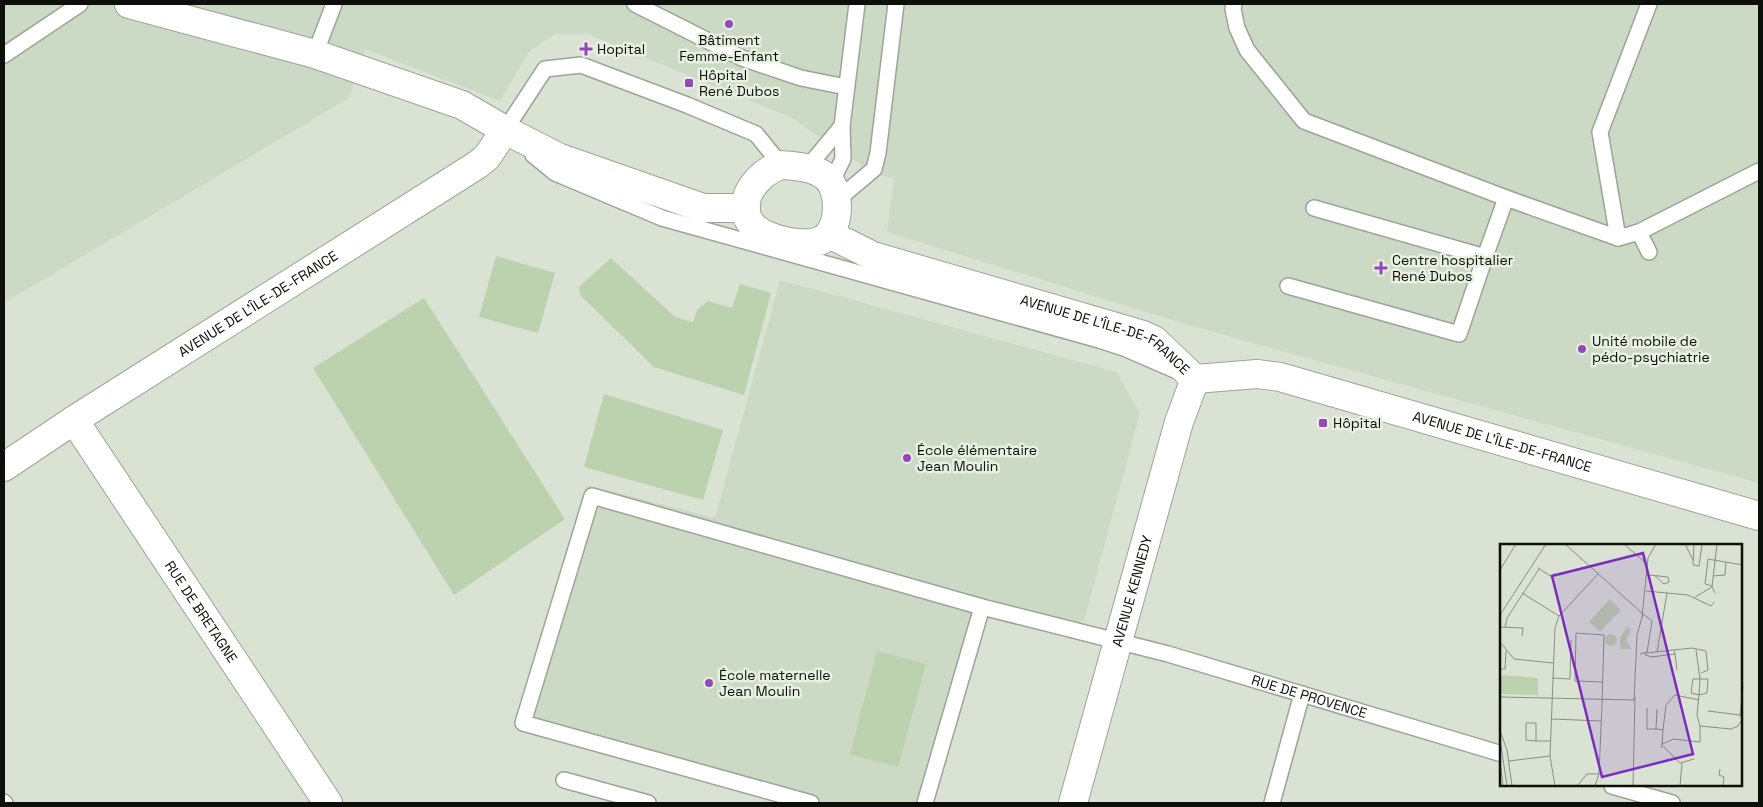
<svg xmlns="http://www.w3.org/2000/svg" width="1763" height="807" viewBox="0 0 1763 807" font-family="'Space Grotesk',sans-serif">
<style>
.built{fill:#ccd9c4}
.green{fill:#bcd1ae}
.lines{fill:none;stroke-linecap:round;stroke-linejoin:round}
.lane-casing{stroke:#9ca497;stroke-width:18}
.street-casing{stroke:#9ca497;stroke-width:30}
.secondary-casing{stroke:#9ca497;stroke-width:30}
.lane{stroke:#fff;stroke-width:15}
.street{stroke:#fff;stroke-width:28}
.secondary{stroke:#fff;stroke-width:28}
.poi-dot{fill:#9347b8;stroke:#e7f0e1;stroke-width:2}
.labels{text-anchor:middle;stroke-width:5;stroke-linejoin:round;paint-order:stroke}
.poi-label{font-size:14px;fill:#0c0f0a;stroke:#e7f0e1;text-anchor:start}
.street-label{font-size:14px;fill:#0c0f0a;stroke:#e7f0e1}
.inset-road{fill:none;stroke:#888e83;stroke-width:1}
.view{fill:#7b2cbf;fill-opacity:0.15;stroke:#7b2cbf;stroke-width:2.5}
.inset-edge{fill:none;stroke:#0c0f0a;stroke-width:2.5}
</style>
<rect width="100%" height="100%" fill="#dae2d4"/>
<!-- built -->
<g class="built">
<path d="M4,4H1759V483L1188,325L887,232L894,178L875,174L790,117L587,34H555L529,52L500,101L365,49L349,98L4,303Z"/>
<path d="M780,280L1116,372L1140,413L1084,621L1060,629L976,609L924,803H803L518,722L586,485L715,518Z"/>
</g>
<!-- green -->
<g class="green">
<path d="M496,256L555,273L538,333L479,317Z"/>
<path d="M611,258L675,317L693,322L697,310L708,301L732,308L740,284L771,293L744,395L654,367L580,295L579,287Z"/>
<path d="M424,298L565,519L454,595L313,368Z"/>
<path d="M604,394L723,430L703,500L584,467Z"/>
<path d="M877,651L926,664L898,767L850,754Z"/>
</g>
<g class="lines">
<defs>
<g id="lane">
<path d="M635,4L742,58L801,78L846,87"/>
<path d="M1234,4L1233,9L1237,28L1247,50L1304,121L1506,198"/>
<path d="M315,54L334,4"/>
<path d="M4,55L80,4"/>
<path d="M510,135L505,130L545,69L581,65L687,105L756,134L781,165"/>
<path d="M533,155L555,173L662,218L1099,340L1124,348L1177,371"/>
<path d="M807,168L842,126"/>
<path d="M831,183L843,159L842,126L857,4"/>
<path d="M836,201L874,169L878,153L896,4"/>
<path d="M1314,208L1485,257L1506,198L1618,238"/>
<path d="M1639,232L1759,171"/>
<path d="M1649,252L1639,232L1618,238L1600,132L1649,4"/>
<path d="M1288,286L1459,334L1485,257"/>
<path d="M564,780L648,803"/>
<path d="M1612,786L1672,803"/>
<path d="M4,802L5,803"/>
<path id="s1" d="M811,803L523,723L592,496L982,607L1168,654L1502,754"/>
<path d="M925,803L982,607"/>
<path d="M1272,803L1302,694"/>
</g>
<g id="street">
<path d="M129,4L315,54L462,105L505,130"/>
<path id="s2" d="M74,420L328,803"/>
</g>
<g id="secondary">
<path d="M781,165C795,166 813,167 825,176C841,189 841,225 825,238C809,250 766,240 753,226C732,203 758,172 781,165Z"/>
<path id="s3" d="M829,234L873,256L1143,335L1154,340L1195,379L1257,374L1280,377L1759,516"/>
<path id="s4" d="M4,467L74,420L477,165L487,157L505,130L560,158L703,208H746"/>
<path id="s5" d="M1073,803L1179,422L1195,379"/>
</g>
</defs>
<!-- lane casing -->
<use href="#lane" class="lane-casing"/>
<!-- street casing -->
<use href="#street" class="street-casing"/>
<!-- secondary casing -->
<use href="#secondary" class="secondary-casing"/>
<!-- lane -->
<use href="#lane" class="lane"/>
<!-- street -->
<use href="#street" class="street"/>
<!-- secondary -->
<use href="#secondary" class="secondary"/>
</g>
<!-- markers -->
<g class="poi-dot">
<circle cx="729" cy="24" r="5"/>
<path d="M583.5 41.5h5v5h5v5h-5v5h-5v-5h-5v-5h5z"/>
<rect x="684" y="78" width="10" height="10" rx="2.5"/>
<path d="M1378.5 260.5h5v5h5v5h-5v5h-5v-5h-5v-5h5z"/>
<circle cx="1582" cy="349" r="5"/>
<rect x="1318" y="418" width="10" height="10" rx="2.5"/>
<circle cx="907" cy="458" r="5"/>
<circle cx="709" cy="683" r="5"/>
</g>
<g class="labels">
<!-- poi labels -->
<g class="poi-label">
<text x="729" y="45" text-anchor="middle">Bâtiment<tspan x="729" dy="16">Femme-Enfant</tspan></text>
<text x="597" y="54">Hopital</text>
<text x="699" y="80">Hôpital<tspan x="699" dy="16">René Dubos</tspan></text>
<text x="1392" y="265">Centre hospitalier<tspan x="1392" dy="16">René Dubos</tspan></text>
<text x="1592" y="346">Unité mobile de<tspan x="1592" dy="16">pédo-psychiatrie</tspan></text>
<text x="1333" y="428">Hôpital</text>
<text x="917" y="455">École élémentaire<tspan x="917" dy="16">Jean Moulin</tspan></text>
<text x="719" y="680">École maternelle<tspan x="719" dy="16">Jean Moulin</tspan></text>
</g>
<!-- street labels -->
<g class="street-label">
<text dy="5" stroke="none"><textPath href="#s4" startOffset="302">AVENUE DE L'ÎLE-DE-FRANCE</textPath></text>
<text dy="5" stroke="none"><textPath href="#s3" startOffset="296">AVENUE DE L'ÎLE-DE-FRANCE</textPath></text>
<text dy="5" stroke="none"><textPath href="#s3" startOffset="716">AVENUE DE L'ÎLE-DE-FRANCE</textPath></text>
<text dy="5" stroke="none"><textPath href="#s5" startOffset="220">AVENUE KENNEDY</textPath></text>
<text dy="5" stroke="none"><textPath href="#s2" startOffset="230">RUE DE BRETAGNE</textPath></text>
<text dy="5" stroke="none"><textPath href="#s1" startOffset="1281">RUE DE PROVENCE</textPath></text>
</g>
</g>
<!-- overview -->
<g transform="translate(1500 544)">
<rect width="242" height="242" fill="#dae2d4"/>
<path d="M110,55L121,66L100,88L89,78ZM127,83L131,86L126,97L132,105H120V94ZM105 96a6 6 0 1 1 12 0a6 6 0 1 1-12 0ZM0,131L38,134V151L0,150Z" fill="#bcd1ae"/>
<path class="inset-road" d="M65,0L143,70M185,0L193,16M194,0L193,21L199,22L202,0M125,1L147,20M38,24L52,33L55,29M0,26L16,0M146,31H149L168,33L169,38L164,40L155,32M213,32L225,31L226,18M212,42L205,40L208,15L243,21M146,47L188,51L211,62L214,58M22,49L59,72M215,49L212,43L217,0M195,53L212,43M0,71L46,0M142,73L148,14L156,0M0,83L23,84L22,92M5,83L7,74L39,25M0,98L14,115L53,119M196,106L200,135H193L191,149L199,151L207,149L208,135H200L199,151L197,171L200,182L231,185L238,182L243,174M157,108L167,49M146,109L192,104L206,107L208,126L201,129M144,110L151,113L175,110L174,106M175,110L177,126M0,125H5L6,107M52,134L70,135L71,96M1,153L134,156M134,156L137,91L143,70L152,77L147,108L140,110M147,164V185H156M157,165L156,185L163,186L162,200M208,167L240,171M240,173L243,142M52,175L101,177M163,186L166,161L175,151L199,156M0,187L7,206L12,242M0,195L7,242M36,197V179H26V196L36,197H51M163,202L180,219L194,215M161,204L162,200L174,195L200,198V182M9,217L50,212M0,218L3,242M220,225L219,231L224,233L223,242M55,242L50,212L55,84L59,72L98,30M77,242L87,230H99M95,242L99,230L102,161L104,91L76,89L75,137L102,138M133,242L135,153M180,242L182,219"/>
<path class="view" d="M143,9L193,210L102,233L52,32Z"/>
<rect width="242" height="242" class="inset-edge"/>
</g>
<!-- border -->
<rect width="1763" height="807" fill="none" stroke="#0c0f0a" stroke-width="10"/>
</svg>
